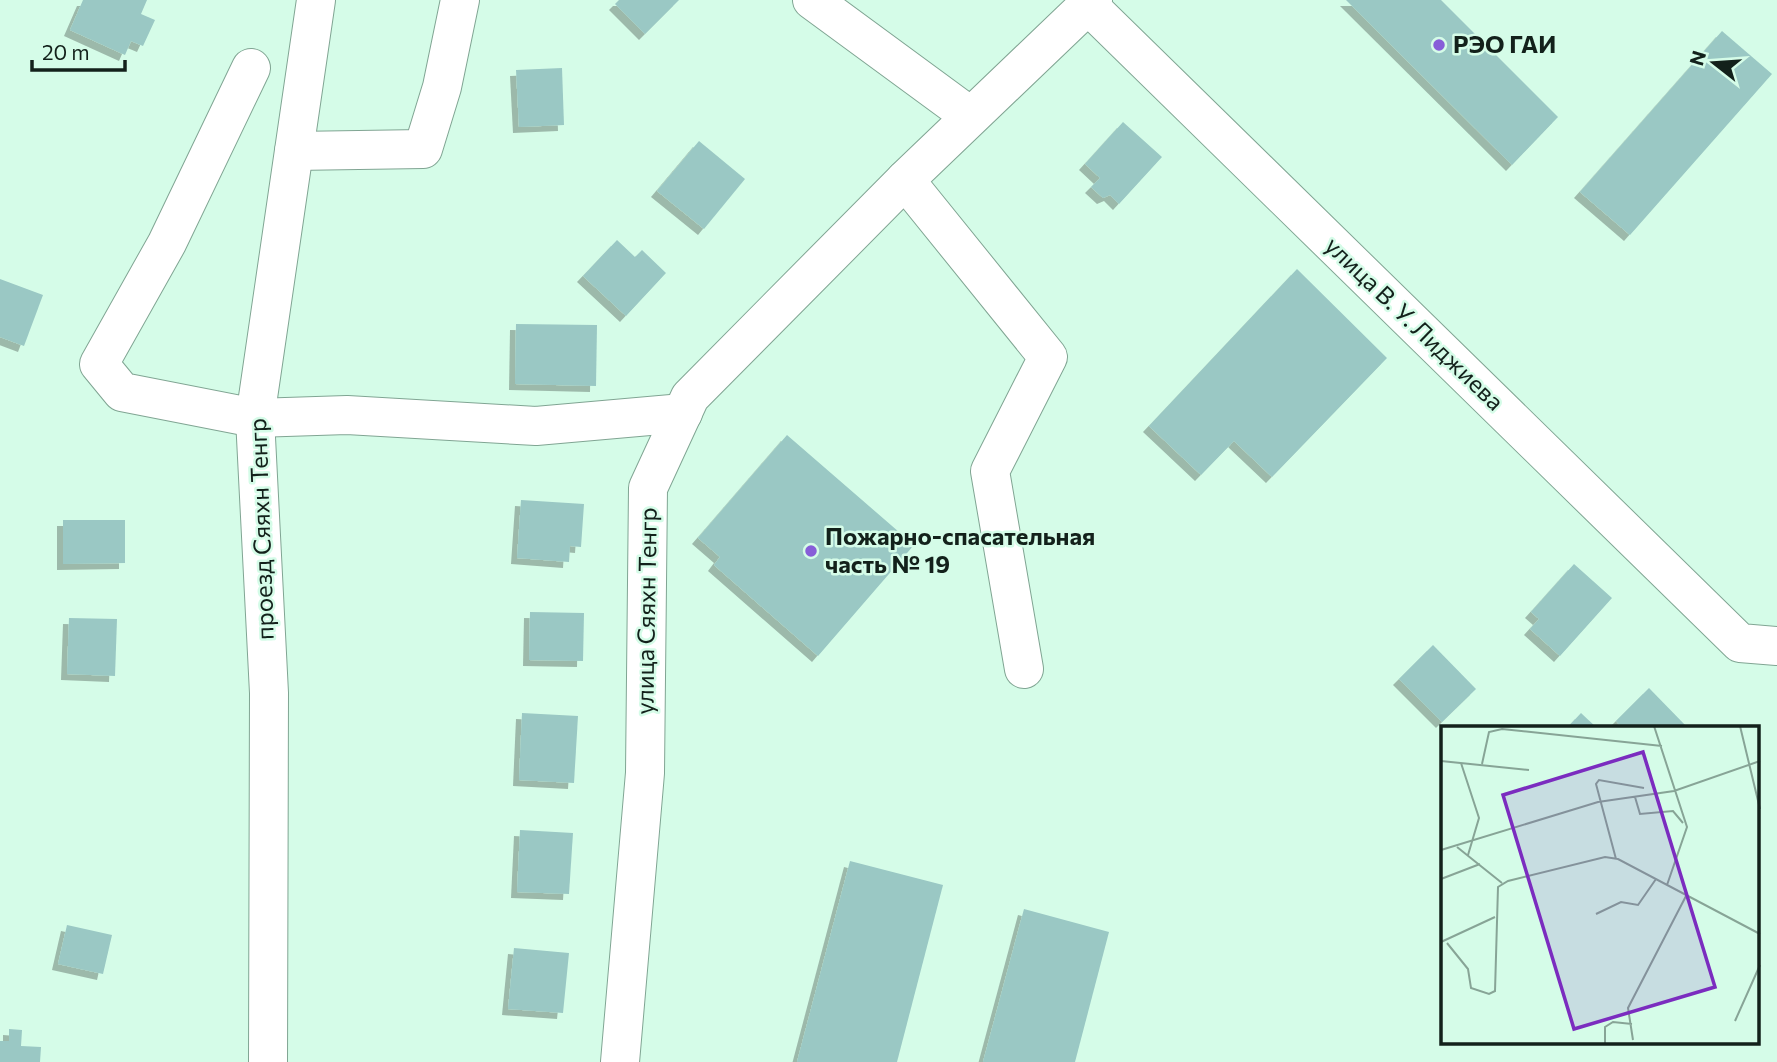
<svg xmlns="http://www.w3.org/2000/svg" width="1777" height="1062" viewBox="0 0 1777 1062" font-family="Commissioner,sans-serif">
<style>
.building{fill:#9ac8c4;filter:url(#shadow)}
.lines{fill:none;stroke-linecap:round;stroke-linejoin:round}
.minor-casing{stroke:#80a593;stroke-width:40}
.minor{stroke:#fff;stroke-width:38}
.poi-dot{fill:#875ed8;stroke:#d5fce8;stroke-width:2.5}
.labels{text-anchor:middle;stroke-width:5;stroke-linejoin:round;paint-order:stroke}
.poi-label{font-size:24px;font-weight:bold;fill:#13211b;stroke:#d5fce8;text-anchor:start}
.street-label{font-size:24px;fill:#13211b;stroke:#d5fce8}
.inset-road{fill:none;stroke:#87a496;stroke-width:2}
.view{fill:#7b2cbf;fill-opacity:0.15;stroke:#7b2cbf;stroke-width:3.5}
.inset-edge{fill:none;stroke:#13211b;stroke-width:3.5}
</style>
<defs>
<filter id="shadow"><feDropShadow dx="-6" dy="6" stdDeviation="0" flood-color="#0004"/></filter>
</defs>
<rect width="100%" height="100%" fill="#d5fce8"/>
<!-- building -->
<g class="building">
<path d="M83,0H147L141,14L155,20L143,46L131,41L125,55L70,30Z"/>
<path d="M619,0H679L645,34L615,4Z"/>
<path d="M1346,0H1441L1558,117L1512,165Z"/>
<path d="M1722,31L1772,74L1630,235L1580,192Z"/>
<path d="M562,68L564,125L519,127L516,70Z"/>
<path d="M1123,122L1162,157L1119,204L1110,195L1103,198L1091,187L1100,178L1085,164Z"/>
<path d="M699,141L745,179L704,229L657,191Z"/>
<path d="M617,240L635,257L642,250L666,273L626,316L583,276Z"/>
<path d="M1297,269L1387,358L1272,477L1234,441L1201,475L1149,426Z"/>
<path d="M0,279L43,295L24,346L0,337Z"/>
<path d="M516,324L597,325L596,386L515,384Z"/>
<path d="M787,435L914,545L818,656L714,565L720,557L698,538Z"/>
<path d="M521,500L584,504L581,547L570,546L569,562L517,558Z"/>
<path d="M63,520H125V563L63,564Z"/>
<path d="M1574,564L1612,598L1560,656L1530,629L1539,619L1531,612Z"/>
<path d="M530,612L584,613L583,661L529,660Z"/>
<path d="M69,618L117,619L115,676L67,674Z"/>
<path d="M1433,645L1476,689L1442,722L1399,679Z"/>
<path d="M1649,688L1688,728H1622L1616,721Z"/>
<path d="M522,713L578,716L574,783L519,780Z"/>
<path d="M1581,713L1597,728H1567Z"/>
<path d="M520,830L573,833L569,894L517,892Z"/>
<path d="M850,861L943,885L897,1062H797Z"/>
<path d="M1024,909L1109,932L1075,1062H983Z"/>
<path d="M67,925L112,935L103,974L58,964Z"/>
<path d="M514,948L569,953L563,1013L508,1009Z"/>
<path d="M9,1029L22,1030L21,1046L41,1047L40,1062H0V1041H9Z"/>
</g>
<g class="lines">
<defs>
<g id="minor">
<path d="M812,0L970,116"/>
<path d="M1088,5L1740,643L1777,646"/>
<path d="M251,68L167,243L99,364L122,392L255,418L347,415L536,426L683,413"/>
<path d="M294,151L423,149L442,87L460,0"/>
<path d="M905,180L1048,357L990,471L1024,669"/>
<path d="M268,1062L269,693L255,418L316,0"/>
<path d="M620,1062L645,773L648,488L690,397L905,180L1093,0"/>
</g>
</defs>
<!-- minor casing -->
<use href="#minor" class="minor-casing"/>
<!-- minor -->
<use href="#minor" class="minor"/>
</g>
<!-- markers -->
<g class="poi-dot">
<circle cx="1439" cy="45" r="7"/>
<circle cx="811" cy="551" r="7"/>
</g>
<g class="labels">
<!-- poi labels -->
<g class="poi-label">
<text x="1453" y="53">РЭО ГАИ</text>
<text x="825" y="545">Пожарно-спасательная<tspan x="825" dy="28">часть № 19</tspan></text>
</g>
<!-- street labels -->
<g class="street-label">
<text transform="translate(1414 324) rotate(44)" y="8">улица В. У. Лиджиева</text>
<text transform="translate(262 529) rotate(-92)" y="8">проезд Сяяхн Тенгр</text>
<text transform="translate(647 611) rotate(-89)" y="8">улица Сяяхн Тенгр</text>
</g>
</g>
<!-- overview -->
<g transform="translate(1441 726)">
<rect width="318" height="318" fill="#d5fce8"/>
<path class="inset-road" d="M213,0L246,101L226,159M299,0L319,83M0,35L88,44M20,37L38,92L27,129M41,38L48,6L61,3L221,20M194,71L199,88L232,85L242,97M16,121L61,157M0,124L157,76L233,65L319,35M175,133L155,58L158,54L203,62M0,153L39,138M155,188L180,176L197,179L215,153M0,216L54,191M6,217L27,243L30,262L48,268L54,265L57,161L67,155L164,131L177,133L319,208M294,295L319,239M192,314L187,282L245,170M164,318V301L172,296L191,298"/>
<path class="view" d="M202,26L274,261L133,303L62,69Z"/>
<rect width="318" height="318" class="inset-edge"/>
</g>
<!-- north arrow -->
<g transform="translate(1714 63) rotate(287)" stroke="#d5fce8" stroke-width="5" paint-order="stroke">
<path d="M0-5L12 26L0 18L-12 26Z" fill="#13211b"/>
<text y="-10" font-size="19" font-weight="bold" text-anchor="middle" fill="#13211b">N</text>
</g>
<!-- scale -->
<path d="M32 60v10h93v-10" fill="none" stroke="#13211b" stroke-width="3.5"/>
<text x="42" y="60" font-size="21" fill="#13211b" stroke="#d5fce8" stroke-width="5" paint-order="stroke">20 m</text>
</svg>
